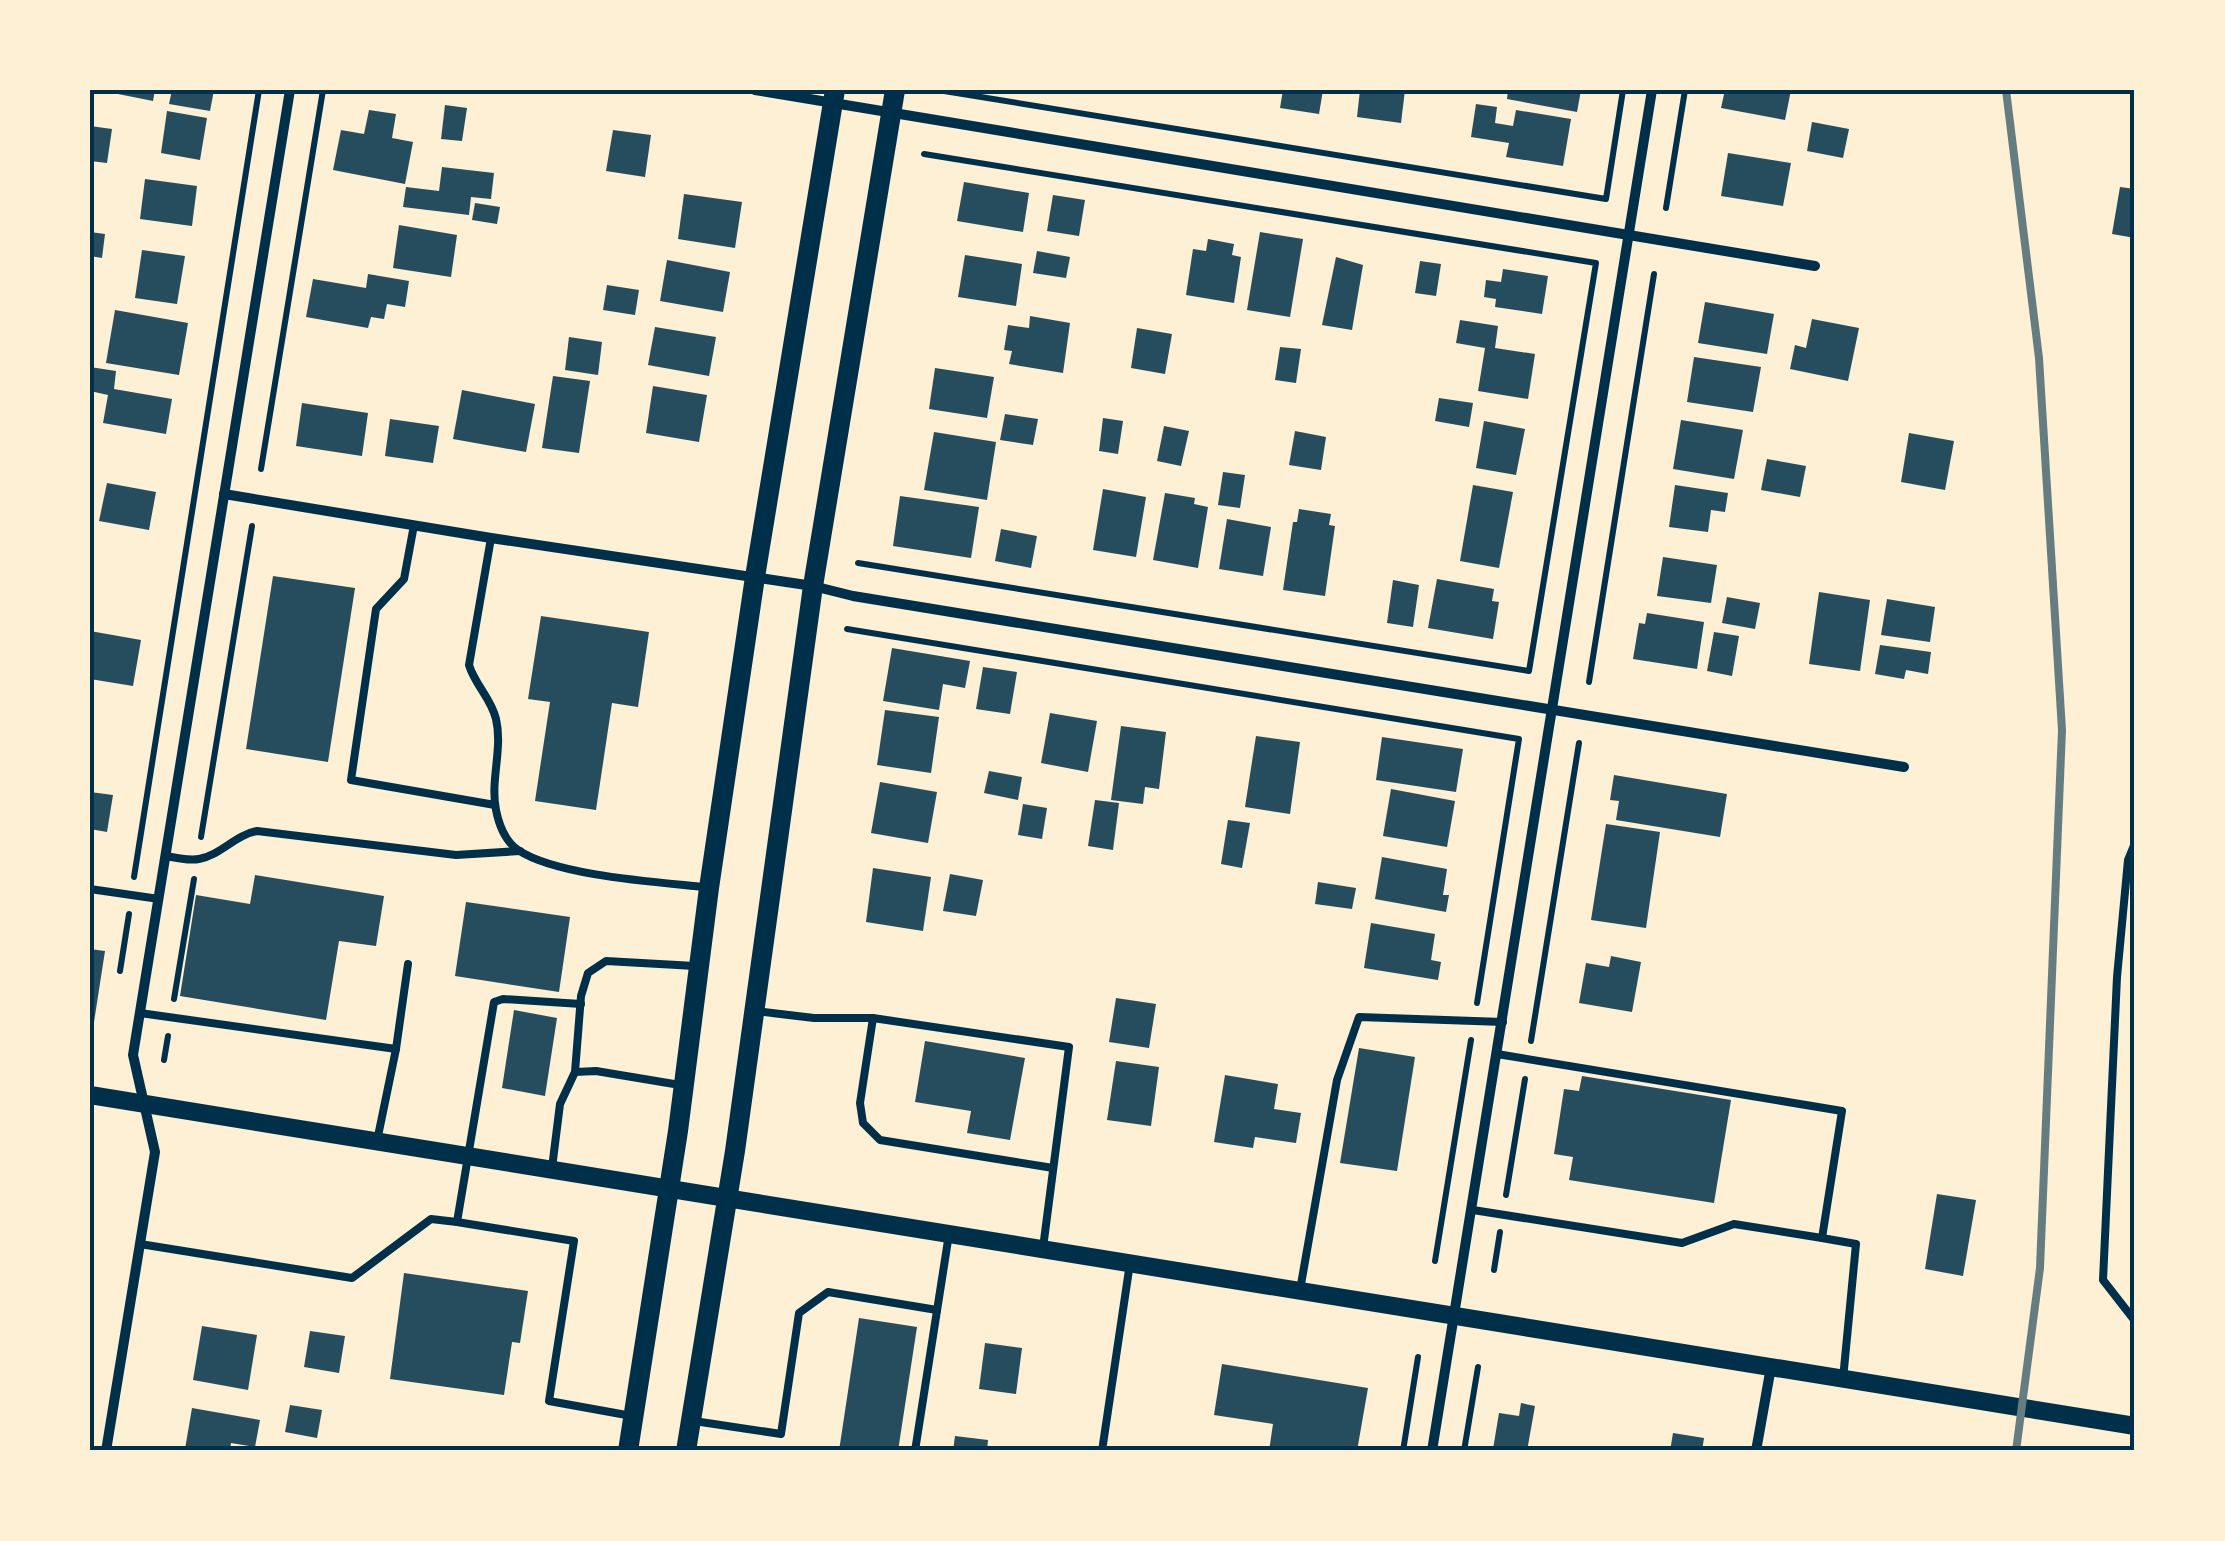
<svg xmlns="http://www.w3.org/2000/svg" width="2225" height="1541" viewBox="0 0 2225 1541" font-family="'Golos Text',sans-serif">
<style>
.building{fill:#264d5e}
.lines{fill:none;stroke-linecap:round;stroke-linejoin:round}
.path{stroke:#003049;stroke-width:6}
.service{stroke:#003049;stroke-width:8}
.minor{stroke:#003049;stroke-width:10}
.tertiary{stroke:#003049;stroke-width:18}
.secondary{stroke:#003049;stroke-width:20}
.rail{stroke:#657d81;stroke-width:8}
.neatline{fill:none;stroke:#003049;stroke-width:4}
</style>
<rect width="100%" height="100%" fill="#fdf0d5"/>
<!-- building -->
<g class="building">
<path d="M118,90H155L153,101L118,94Z"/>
<path d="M172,90H214L210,111L169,104Z"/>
<path d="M1283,90H1323L1319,114L1280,108Z"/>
<path d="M1360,90H1405L1401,123L1357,117Z"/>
<path d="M1508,90H1581L1577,112L1507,99Z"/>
<path d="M1725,90H1791L1785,120L1721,108Z"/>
<path d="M1476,104L1497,107L1495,123L1513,126L1516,110L1571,119L1563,166L1506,157L1509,143L1471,137Z"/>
<path d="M445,105L467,108L462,141L441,139Z"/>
<path d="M369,110L396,114L392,138L413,142L405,184L333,170L341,130L364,134Z"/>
<path d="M167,111L207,118L200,160L161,153Z"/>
<path d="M1812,122L1849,129L1843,158L1807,151Z"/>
<path d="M90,126L112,129L107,163L90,161Z"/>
<path d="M613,130L651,135L645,177L606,171Z"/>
<path d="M1728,153L1791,163L1783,206L1721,196Z"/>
<path d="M442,167L494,173L491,199L471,197L469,215L403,207L406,187L439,191Z"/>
<path d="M145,179L197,186L192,226L140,219Z"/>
<path d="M964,182L1029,193L1023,232L957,221Z"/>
<path d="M2120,187L2135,189V238L2112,234Z"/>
<path d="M684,194L742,202L735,248L678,239Z"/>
<path d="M1053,195L1085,200L1079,236L1047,231Z"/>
<path d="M475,203L500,207L497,224L472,220Z"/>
<path d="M399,225L457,235L451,277L393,268Z"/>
<path d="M90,232L105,234L102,258L90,256Z"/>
<path d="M1260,232L1303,239L1290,317L1247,310Z"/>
<path d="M1208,239L1234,244L1232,255L1241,257L1234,303L1186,295L1193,249L1206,251Z"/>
<path d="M142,250L185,256L177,304L135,298Z"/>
<path d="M1037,251L1070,257L1066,278L1033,273Z"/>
<path d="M965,255L1022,264L1016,306L958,297Z"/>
<path d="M1336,257L1363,265L1352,330L1322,325Z"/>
<path d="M667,260L730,272L723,312L660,301Z"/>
<path d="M1420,261L1441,264L1436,296L1415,293Z"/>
<path d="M1503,269L1548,276L1542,314L1495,307L1496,299L1484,297L1486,280L1501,282Z"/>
<path d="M368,274L409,281L405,307L387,304L384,319L371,317L368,328L306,317L313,279L366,288Z"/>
<path d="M607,285L639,290L635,315L603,310Z"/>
<path d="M1705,302L1774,314L1767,354L1698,343Z"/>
<path d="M115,310L188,323L179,375L106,363Z"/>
<path d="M1030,316L1070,323L1063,373L1009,364L1012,351L1004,350L1008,325L1029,328Z"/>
<path d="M1812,319L1859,328L1848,381L1790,369L1795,345L1806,348Z"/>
<path d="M1460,320L1498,326L1495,348L1535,354L1528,399L1478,391L1485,348L1456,343Z"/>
<path d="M655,327L716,337L709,376L648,365Z"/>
<path d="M1137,328L1172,334L1165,374L1131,368Z"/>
<path d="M569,337L602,342L598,375L565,370Z"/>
<path d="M1280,347L1301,349L1296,383L1275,380Z"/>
<path d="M1694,357L1761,367L1753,412L1687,402Z"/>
<path d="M90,367L116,371L114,389L172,399L166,434L103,423L108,395L90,391Z"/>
<path d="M935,368L994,377L987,418L929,409Z"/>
<path d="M553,376L590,381L579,453L542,448Z"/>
<path d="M653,386L707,395L699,442L646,433Z"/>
<path d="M462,390L535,404L526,452L453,439Z"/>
<path d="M1439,398L1473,403L1469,427L1435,421Z"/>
<path d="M302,403L368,413L362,456L296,446Z"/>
<path d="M1005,414L1038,419L1033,445L1000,440Z"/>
<path d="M1103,418L1123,421L1118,454L1099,451Z"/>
<path d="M390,419L439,426L433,463L385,456Z"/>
<path d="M1681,420L1743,430L1734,479L1673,469Z"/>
<path d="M1484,421L1525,429L1516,475L1476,468Z"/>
<path d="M1164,426L1189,431L1181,466L1157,461Z"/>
<path d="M1295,431L1326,437L1321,470L1289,465Z"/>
<path d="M934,432L996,442L987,500L924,490Z"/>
<path d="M1909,433L1954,441L1945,490L1901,482Z"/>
<path d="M1767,459L1806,466L1800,497L1761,490Z"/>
<path d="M1223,472L1245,475L1240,508L1218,505Z"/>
<path d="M107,483L156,492L149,530L99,521Z"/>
<path d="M1473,485L1513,492L1499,568L1460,561Z"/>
<path d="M1675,485L1728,493L1725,512L1711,510L1708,532L1669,527Z"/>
<path d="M1103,489L1146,497L1136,557L1093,550Z"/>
<path d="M1165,493L1195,498L1194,504L1208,507L1198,568L1153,560Z"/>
<path d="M900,496L979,507L971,558L893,546Z"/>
<path d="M1299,509L1331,514L1329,525L1335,526L1325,596L1283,590L1293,522H1297Z"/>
<path d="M1227,519L1271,527L1263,576L1219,569Z"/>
<path d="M1001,529L1037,536L1031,568L995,561Z"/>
<path d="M1663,557L1717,565L1711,603L1657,596Z"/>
<path d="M273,576L355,588L328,762L246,749Z"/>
<path d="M1437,579L1494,589L1492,601L1499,602L1493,639L1428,628Z"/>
<path d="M1393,580L1419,585L1413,627L1387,623Z"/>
<path d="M1819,592L1870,600L1860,671L1809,664Z"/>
<path d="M1727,597L1760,603L1755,629L1722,623Z"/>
<path d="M1887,599L1935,607L1930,642L1881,635Z"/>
<path d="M1647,613L1704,622L1697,669L1633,659L1639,623L1645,624Z"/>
<path d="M541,616L649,632L638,707L612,703L596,810L535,801L550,702L528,699Z"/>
<path d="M90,631L141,640L133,686L90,679Z"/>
<path d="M1714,632L1739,636L1732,676L1707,671Z"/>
<path d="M1880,645L1931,652L1928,674L1906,670L1904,679L1875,674Z"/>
<path d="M892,648L970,661L965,688L943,684L939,710L883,701Z"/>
<path d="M983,667L1017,672L1010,714L976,709Z"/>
<path d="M885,710L939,717L931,773L877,765Z"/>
<path d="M1050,713L1097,721L1088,772L1041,763Z"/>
<path d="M1121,726L1166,732L1159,789L1145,787L1143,804L1111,800Z"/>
<path d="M1256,736L1300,742L1290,814L1245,807Z"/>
<path d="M1382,737L1463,749L1456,792L1376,780Z"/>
<path d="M989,771L1022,777L1018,800L984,793Z"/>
<path d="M1614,775L1727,794L1720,837L1616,820L1619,801L1610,800Z"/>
<path d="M880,782L937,792L928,843L871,833Z"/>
<path d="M1391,789L1455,801L1447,847L1383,836Z"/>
<path d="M90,792L113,795L107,832L90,829Z"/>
<path d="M1095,800L1119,803L1113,850L1088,846Z"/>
<path d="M1023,804L1047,808L1042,839L1018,835Z"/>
<path d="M1228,820L1250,823L1242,868L1221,864Z"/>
<path d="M1606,824L1660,832L1646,928L1591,920Z"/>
<path d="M1382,857L1447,869L1443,895H1449L1446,912L1375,899Z"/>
<path d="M873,868L931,877L923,931L866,922Z"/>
<path d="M950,874L983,880L976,916L943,911Z"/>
<path d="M255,875L384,896L376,946L339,941L326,1020L180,996L196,895L250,904Z"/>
<path d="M1318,882L1356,888L1352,909L1315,904Z"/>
<path d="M466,902L570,917L559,992L455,976Z"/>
<path d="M1371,923L1435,934L1431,960L1441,962L1438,980L1364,968Z"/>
<path d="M90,949L105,951L92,1035H90Z"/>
<path d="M1611,956L1641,962L1632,1012L1579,1003L1586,963L1609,967Z"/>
<path d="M1116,998L1156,1004L1149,1048L1109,1042Z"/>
<path d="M514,1010L557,1018L545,1096L502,1088Z"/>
<path d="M925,1041L1025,1058L1010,1140L967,1133L971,1111L915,1102Z"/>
<path d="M1359,1048L1415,1057L1397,1171L1340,1163Z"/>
<path d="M1116,1061L1159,1067L1151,1126L1107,1120Z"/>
<path d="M1225,1075L1278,1084L1274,1109L1301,1113L1296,1143L1255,1137L1253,1148L1214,1142Z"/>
<path d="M1582,1076L1731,1100L1714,1203L1569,1180L1573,1157L1554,1154L1564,1089L1579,1091Z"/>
<path d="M1937,1194L1976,1200L1963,1276L1925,1269Z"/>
<path d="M404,1273L528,1291L520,1343L512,1342L504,1395L390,1379Z"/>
<path d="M859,1318L917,1327L898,1451H839Z"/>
<path d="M202,1326L257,1335L248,1390L193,1380Z"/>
<path d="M310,1331L345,1336L339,1373L304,1367Z"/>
<path d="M985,1343L1022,1348L1016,1394L979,1389Z"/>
<path d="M1222,1364L1368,1388L1357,1451H1269L1273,1424L1214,1415Z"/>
<path d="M1521,1403L1535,1406L1527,1451L1493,1449L1499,1413L1519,1416Z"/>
<path d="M290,1405L322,1410L317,1438L285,1432Z"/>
<path d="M192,1408L260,1420L255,1447L231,1443L230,1451L185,1449Z"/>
<path d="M1673,1433L1704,1438L1702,1451H1670Z"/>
<path d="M955,1436L988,1440L987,1451H953Z"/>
</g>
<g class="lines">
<!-- path -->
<g class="path">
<path d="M938,90L1606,199L1623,90"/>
<path d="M1666,208L1685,90"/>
<path d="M261,469L323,90"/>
<path d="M858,563L1529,671L1596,263L924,154"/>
<path d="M847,629L1519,739L1477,1003"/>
<path d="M1589,682L1654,274"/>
<path d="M201,837L252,526"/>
<path d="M134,877L259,90"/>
<path d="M120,971L129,914"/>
<path d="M174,999L194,879"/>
<path d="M1531,1041L1579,743"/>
<path d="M164,1060L168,1036"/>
<path d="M1506,1195L1525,1079"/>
<path d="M1435,1261L1471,1040"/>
<path d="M1494,1270L1500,1232"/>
<path d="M1403,1451L1418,1357"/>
<path d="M1464,1451L1478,1367"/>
</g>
<!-- service -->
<g class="service">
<path d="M414,525L404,579L376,609L351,780L495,805"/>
<path d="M491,538L469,665C475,685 491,698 496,719C503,749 490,780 496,810C499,825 505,841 518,850C557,876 657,882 705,887"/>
<path d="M2135,843L2128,860L2117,977L2103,1280L2135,1321"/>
<path d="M166,856C176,858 189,861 199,859C221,855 235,835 257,831L456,855L520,851"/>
<path d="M90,889L159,899"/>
<path d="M581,1004L503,999L494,1002L457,1222L574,1241L549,1401L632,1416"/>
<path d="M755,1011L814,1018H873L1069,1047L1043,1248"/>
<path d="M140,1013L396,1049"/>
<path d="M873,1018L860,1103L863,1123L880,1140L1053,1168"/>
<path d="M1497,1054L1842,1111L1822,1238L1856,1244L1843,1379"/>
<path d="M575,1072L581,996L588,973L606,961L695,966"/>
<path d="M377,1141L396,1049L408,964"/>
<path d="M552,1168L560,1104L575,1072L596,1071L680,1085"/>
<path d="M1473,1210L1682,1243L1734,1224L1822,1238"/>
<path d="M140,1244L352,1278L431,1219L457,1222"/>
<path d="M1300,1290L1337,1080L1359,1017L1503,1022"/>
<path d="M694,1421L781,1434L799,1313L828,1292L937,1310"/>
<path d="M915,1451L949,1234"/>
<path d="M1102,1451L1130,1263"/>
</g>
<!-- minor -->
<g class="minor">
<path d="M755,90L1815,266"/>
<path d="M224,494L491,538L813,586L853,596L1904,767"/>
<path d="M106,1451L155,1152L133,1055L290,90"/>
<path d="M1432,1451L1652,90"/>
<path d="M1756,1451L1771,1367"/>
</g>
<!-- tertiary -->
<path class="tertiary" d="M90,1095L2135,1426"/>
<!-- secondary -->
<g class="secondary">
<path d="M628,1451L678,1131L709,888L755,577L835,90"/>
<path d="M686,1451L735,1151L813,586L895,90"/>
</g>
<!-- rail -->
<path class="rail" d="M2006,90L2039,358L2062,730L2040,1268L2016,1451"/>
</g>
<!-- border -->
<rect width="2225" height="1541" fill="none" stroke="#fdf0d5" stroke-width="185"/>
<rect x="92" y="92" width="2040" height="1356" class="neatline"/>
</svg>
